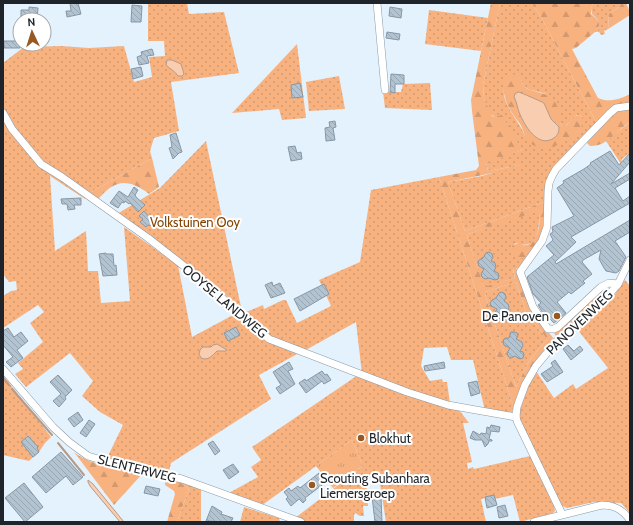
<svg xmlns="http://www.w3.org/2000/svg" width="633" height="525" viewBox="0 0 633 525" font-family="Cabin,sans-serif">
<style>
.grass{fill:url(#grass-dots);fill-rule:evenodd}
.forest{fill:url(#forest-firs);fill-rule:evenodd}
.park{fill:url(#park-tufts)}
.water{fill:#f9cdaf;stroke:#b79a87}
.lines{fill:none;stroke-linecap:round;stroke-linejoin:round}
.stream{stroke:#b79a87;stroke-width:2}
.building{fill:url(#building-back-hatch);stroke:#8897a5}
.minor-casing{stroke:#8a9aa7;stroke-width:8}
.minor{stroke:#fff;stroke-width:7}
.poi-dot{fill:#985822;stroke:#fff;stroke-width:1.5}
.labels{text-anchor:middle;stroke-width:4;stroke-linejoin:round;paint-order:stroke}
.park-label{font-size:13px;fill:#844504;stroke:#fff}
.street-label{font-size:13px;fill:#1e2429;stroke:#fff}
.poi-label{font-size:13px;fill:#1e2429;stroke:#fff;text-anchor:start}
</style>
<defs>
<pattern id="grass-dots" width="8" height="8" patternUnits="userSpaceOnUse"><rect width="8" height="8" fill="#f8b27f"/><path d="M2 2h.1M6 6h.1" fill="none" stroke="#d4996e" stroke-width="1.8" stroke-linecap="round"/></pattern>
<pattern id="forest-firs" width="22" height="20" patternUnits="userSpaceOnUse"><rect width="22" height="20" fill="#f8b27f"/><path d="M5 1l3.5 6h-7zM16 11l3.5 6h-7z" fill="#d4996e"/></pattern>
<pattern id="park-tufts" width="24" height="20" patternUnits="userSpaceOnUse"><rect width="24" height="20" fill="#f8b27f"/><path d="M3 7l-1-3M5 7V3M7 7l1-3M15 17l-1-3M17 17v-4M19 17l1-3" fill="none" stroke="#d4996e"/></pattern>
<pattern id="building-back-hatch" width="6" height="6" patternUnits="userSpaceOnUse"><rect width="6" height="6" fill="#b2c3d1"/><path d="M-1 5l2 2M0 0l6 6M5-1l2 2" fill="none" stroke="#99a7b3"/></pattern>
</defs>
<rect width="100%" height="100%" fill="#e4f2fe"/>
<!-- grass -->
<g class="grass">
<path d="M148,3H187L189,14L224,12L239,73L171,82L179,131L154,138L150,151L152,158L86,195L52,171L28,147L3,110V63L24,47L61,46L89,48L124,46L134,82L152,77L149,57L165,56L164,41H148Z"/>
<path d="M500,3H532L540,15L596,122V126L556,168L547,201L465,231L448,182L482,176L521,165L488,171L486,163L522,150L495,117L490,114L484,99L483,85ZM519,76L524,86L528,89L546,94L560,118V122L562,126H565L577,115H580L582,117L573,136L556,146L525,136C520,123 509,112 505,99C503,94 504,88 504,83Z"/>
<path d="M593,3H621L620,6L609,14L608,29L604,31L605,34L601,35L599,32H597C601,23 599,20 592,14L591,8Z"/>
<path d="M429,10L488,18L481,51L425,44Z"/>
<path d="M297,44L306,118L282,120L279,109L232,113Z"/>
<path d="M339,76L345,109L309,111L306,82Z"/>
<path d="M430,83L432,110L385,108L383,92H401L403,84Z"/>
<path d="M3,118L51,174L85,198V199L50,176L55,251L86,231L88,271H98L101,303L130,301L124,227L178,265L192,337L235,314L270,340L299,353L259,375L271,399L171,463L169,471L107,458L123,425L100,412L82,396L93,381L70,353L26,387L15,374L23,369L18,363L43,342L30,323L44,312L38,305L3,328V296L11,291L17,290L16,281L9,282L3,274Z"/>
<path d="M630,122V155L628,154L622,159L621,164L606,141Z"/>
<path d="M206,141L241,307L117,214L160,188Z"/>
<path d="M439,177L514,408L511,413L485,411L473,360H451L447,347L424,348L421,366L430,381L442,379L443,382H447L450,403L362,374L356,322L304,351L275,339L254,326L246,312L263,305L264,309L283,300H286L297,323L331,306L319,280L360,262L371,190Z"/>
<path d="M539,210C540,226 538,252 516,243L511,247L520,258H527L517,269L516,268L513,270L515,278L484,288L467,236L468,234Z"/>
<path d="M625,280L630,286V513L628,514L629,512L621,503L594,502L567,508L560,505L520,422C517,405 528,386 536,371L554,398L573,384L576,389L608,368L577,329L610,301Z"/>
<path d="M516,282L526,312L547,339L529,361L516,387L486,298L485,292Z"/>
<path d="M3,375L51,437L45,443L39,452L29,461L3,455Z"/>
<path d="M358,375L459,410L469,423H463L472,462L467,463L468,469L473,467L474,469L530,456L554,506L555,511L553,513L520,522L513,495L494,499L493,496L481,499L486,522H386L379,477L368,478L366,479L368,506H363L364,516H360L355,513L354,515V522H364H308L295,518L363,466L352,440L261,506L227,494L258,477L251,467L261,460L252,447Z"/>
<path d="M177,480L201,489V522H177L189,489Z"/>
<path d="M244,507L279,518L280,522H240Z"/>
</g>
<!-- forest -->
<g class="forest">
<path d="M491,3H500L483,85L484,99L492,116L495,117L502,115L522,150L486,164L488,171L521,165L523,167L448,182L465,231L547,201L543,236L527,258H520L510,253V249L513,245L519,243C530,251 537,236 539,227C540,221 539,216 539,211L468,234L467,236L484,287L515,278L513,268H516L532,311L554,339C533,361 524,379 514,408L439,177L476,170L479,166L472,111L471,100ZM516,282L526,312L547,339L529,361L516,387L486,298L485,292Z"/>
<path d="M532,3H593L591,8V14C599,20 601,23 597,32H595L576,48L572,49L598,98C609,103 620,99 630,94V103C613,103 605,113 596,126V122L540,15Z"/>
<path d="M621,3H626L630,12V15L608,29L609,14L620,6Z"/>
<path d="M512,74L519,76C522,80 522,84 525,87C529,91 545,93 552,97L560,111V122L562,126H565C570,123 573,115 580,115C595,128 550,160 530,143C524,138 524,130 520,124C514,116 507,107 505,97C502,87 502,79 512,74ZM523,93L528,97L544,103L551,119L557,124L559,130L556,136L538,139C527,129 520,116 517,101Z"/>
<path d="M630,109V122C617,130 607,147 590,146L586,142L614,112L620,110Z"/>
<path d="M152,158L159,187L149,194C127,177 113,180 96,202L86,195Z"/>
<path d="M605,286L609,291L594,306L556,336L553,332Z"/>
<path d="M74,452C93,467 120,468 143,473L114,505Z"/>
<path d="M165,478L177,480L189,489L177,522H167L175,494L174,491L165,485Z"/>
</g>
<!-- park -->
<path class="park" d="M352,440L363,466L333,488L316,466Z"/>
<!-- water -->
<g class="water">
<path d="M167,60H172L181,64L184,74L182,76H178C175,71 170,69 166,65Z"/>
<path d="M518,92C520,92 542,102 544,103L551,119L559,127C559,132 558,135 554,138C538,149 524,125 519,112C517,107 517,102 514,97L515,94Z"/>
<path d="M217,344L227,350L226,351H217C212,356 208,361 201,358L199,354L200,350L203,347H211L213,345Z"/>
<path d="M88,480L93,484L124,522H120L90,486L88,482Z"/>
</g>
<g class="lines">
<!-- stream -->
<g class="stream">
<path d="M3,378L9,385"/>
<path d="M12,389L52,435"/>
<path d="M58,443L84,475"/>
</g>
</g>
<!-- building -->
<g class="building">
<path d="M70,3H78L81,14L67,17L66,11H71Z"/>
<path d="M132,5L142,6L141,22H131Z"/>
<path d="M29,7L38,8L37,19L21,20V10H29Z"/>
<path d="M390,7L402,9L401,18L389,16Z"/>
<path d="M387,32L400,34L399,40L386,38Z"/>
<path d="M15,36H20V48H4V41H15Z"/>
<path d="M152,49L154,55L147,56L149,63L139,65L137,57L142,55L141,52Z"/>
<path d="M141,67L143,76L133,79L131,69Z"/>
<path d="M391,74L404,75V84H395V93L390,92Z"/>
<path d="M300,83L303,97L292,98L291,85Z"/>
<path d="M335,121L336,127L333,128L335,140L326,141L325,128L330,127L329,122Z"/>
<path d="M176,133L182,152L179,153L173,159L169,148L172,147L170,135Z"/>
<path d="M295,146L297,153L301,152L302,159L291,161L288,147Z"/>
<path d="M610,151L619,165L630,153V162L611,184L630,173V179L615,188L623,201L630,196V203L571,237L576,242L555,262L556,264L630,220V232L615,241L626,257L619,271L616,273L606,271L604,268L599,259L601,250L583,260L582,262L592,274L583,281L585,283L571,294L569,292L557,302L566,313L554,323L544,313H543L538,305L541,303L533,294L527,277L554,255L546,246L553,240L550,234L553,232L552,227L574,216L557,188L564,183L563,181L584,169L591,164L590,163Z"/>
<path d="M134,187L138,190L135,195L136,197L145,205L138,212L130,203L129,204L125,201L124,203L122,202L118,208L110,203L119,191L128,197Z"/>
<path d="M81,198V205H74L75,209L68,210L67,204H62L61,199Z"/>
<path d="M144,211L152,220L153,226L148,225L146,227L140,222L143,219L139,216Z"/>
<path d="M489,252L492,254L493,257L491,261L495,263L496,267L494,271L498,273L499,276L498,279L495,280L489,278L485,279L482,277L481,274L484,269L479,266L478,263L479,260L483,258L486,253Z"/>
<path d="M106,253V254H113L114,266L116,265L117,275L103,276L99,254Z"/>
<path d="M272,282L273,286L280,283L285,293L271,298L265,285Z"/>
<path d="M324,284L329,294L300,311L294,299Z"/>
<path d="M502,292L505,294L506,297L504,301L508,304L509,307L507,312L511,314L512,317L511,320L508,321L502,318L498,319L495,318L494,315L497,309L491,306L490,303L492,300L496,298L499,293Z"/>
<path d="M236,327L240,335L228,341L224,333Z"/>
<path d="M8,328L14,337L21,332L28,341L17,350L23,358L11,367L6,362L13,357L3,345V331Z"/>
<path d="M511,332H514L517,333L518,336L516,339L522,342L523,346L520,351L523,352L524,355L523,358L520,359L515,356L511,358L508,356L507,353L510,348L504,345L503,342L504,339L509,338Z"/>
<path d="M568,345L574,351L580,346L583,350L571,360L563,349Z"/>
<path d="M555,360L563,372L547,382L541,374L553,366L551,363Z"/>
<path d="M289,362L293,369L288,371L295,384L280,394L276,388L281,385L273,372Z"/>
<path d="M444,362L445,368L425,371L424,366Z"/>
<path d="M322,371L325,375L327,374L331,380L324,384L322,381L306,393L299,383L305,379L306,381Z"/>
<path d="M58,375L72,390L65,397L66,399L59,407L53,401L61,394L50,382Z"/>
<path d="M477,381L480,393L471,396L468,383Z"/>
<path d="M78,412L83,420L74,427L68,419Z"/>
<path d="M89,420L95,424L86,437L80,433Z"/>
<path d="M491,425L500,427L499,432L491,431L489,439L492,440V441H489L488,444L485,447L482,440H475L470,438L473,431L480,435L481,433L486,434L487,427L490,428Z"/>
<path d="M28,436L38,447L37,448L39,452L33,457L21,442Z"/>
<path d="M213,441L220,451L215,455L208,444Z"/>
<path d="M61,452L83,477L73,485L66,476L46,493L32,477Z"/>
<path d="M233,464L239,472L229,479L223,470Z"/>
<path d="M319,473L326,482L305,498L306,500L303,503L299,499L291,506L286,499L288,497L284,492L289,488L291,491L298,486L300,488Z"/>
<path d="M24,483L43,507L25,522L5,498Z"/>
<path d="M146,486L160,489L158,496L144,493Z"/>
<path d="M494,495L497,505L487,508L485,497Z"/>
<path d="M372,496H381L382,522H375Z"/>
<path d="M505,505L508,516L499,518L497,507Z"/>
<path d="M212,506L222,512L221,514L233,518L231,522L206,521Z"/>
</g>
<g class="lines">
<defs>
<g id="minor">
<path d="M377,3L385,90"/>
<path d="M3,113L12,129L41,164L62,177L148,238L198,277L269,339L407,392L448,405L516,417"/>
<path d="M618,284L609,283L601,287L558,327L554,329H548L533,307L520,272L542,241L547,227L548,191L549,183L552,176L556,169L610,113L616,108L630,106"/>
<path d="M3,369L53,427L69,442L88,456L108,462L182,479L301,522"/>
<path d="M562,514L517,421L516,417L517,407L525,385L536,366L557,341L580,323L607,297L618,284L630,260"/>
<path d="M534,522L602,505C615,505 623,510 630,520"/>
</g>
</defs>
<!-- minor casing -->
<use href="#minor" class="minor-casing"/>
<!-- minor -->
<use href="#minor" class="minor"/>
</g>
<!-- markers -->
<g class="poi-dot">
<circle cx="557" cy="316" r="4"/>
<circle cx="361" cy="438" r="4"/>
<circle cx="312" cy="485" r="4"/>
</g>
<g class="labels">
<!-- park labels -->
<g class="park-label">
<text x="195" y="227">Volkstuinen Ooy</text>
</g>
<!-- street labels -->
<g class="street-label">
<text transform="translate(225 301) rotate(40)" y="5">OOYSE LANDWEG</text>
<text transform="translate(579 322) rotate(-44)" y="5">PANOVENWEG</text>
<text transform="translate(137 468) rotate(14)" y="5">SLENTERWEG</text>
</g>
<!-- poi labels -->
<g class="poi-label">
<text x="549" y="321" text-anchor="end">De Panoven</text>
<text x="369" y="443">Blokhut</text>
<text x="320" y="483">Scouting Subanhara<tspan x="320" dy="15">Liemersgroep</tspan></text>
</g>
</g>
<!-- border -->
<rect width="633" height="525" fill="none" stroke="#1e2429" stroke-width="8"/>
<!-- north arrow -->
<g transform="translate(32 32) rotate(356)"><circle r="19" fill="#ffffff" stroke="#a5a7a9"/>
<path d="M0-3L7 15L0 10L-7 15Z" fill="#985822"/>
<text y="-6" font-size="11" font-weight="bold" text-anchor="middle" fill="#1e2429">N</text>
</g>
</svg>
